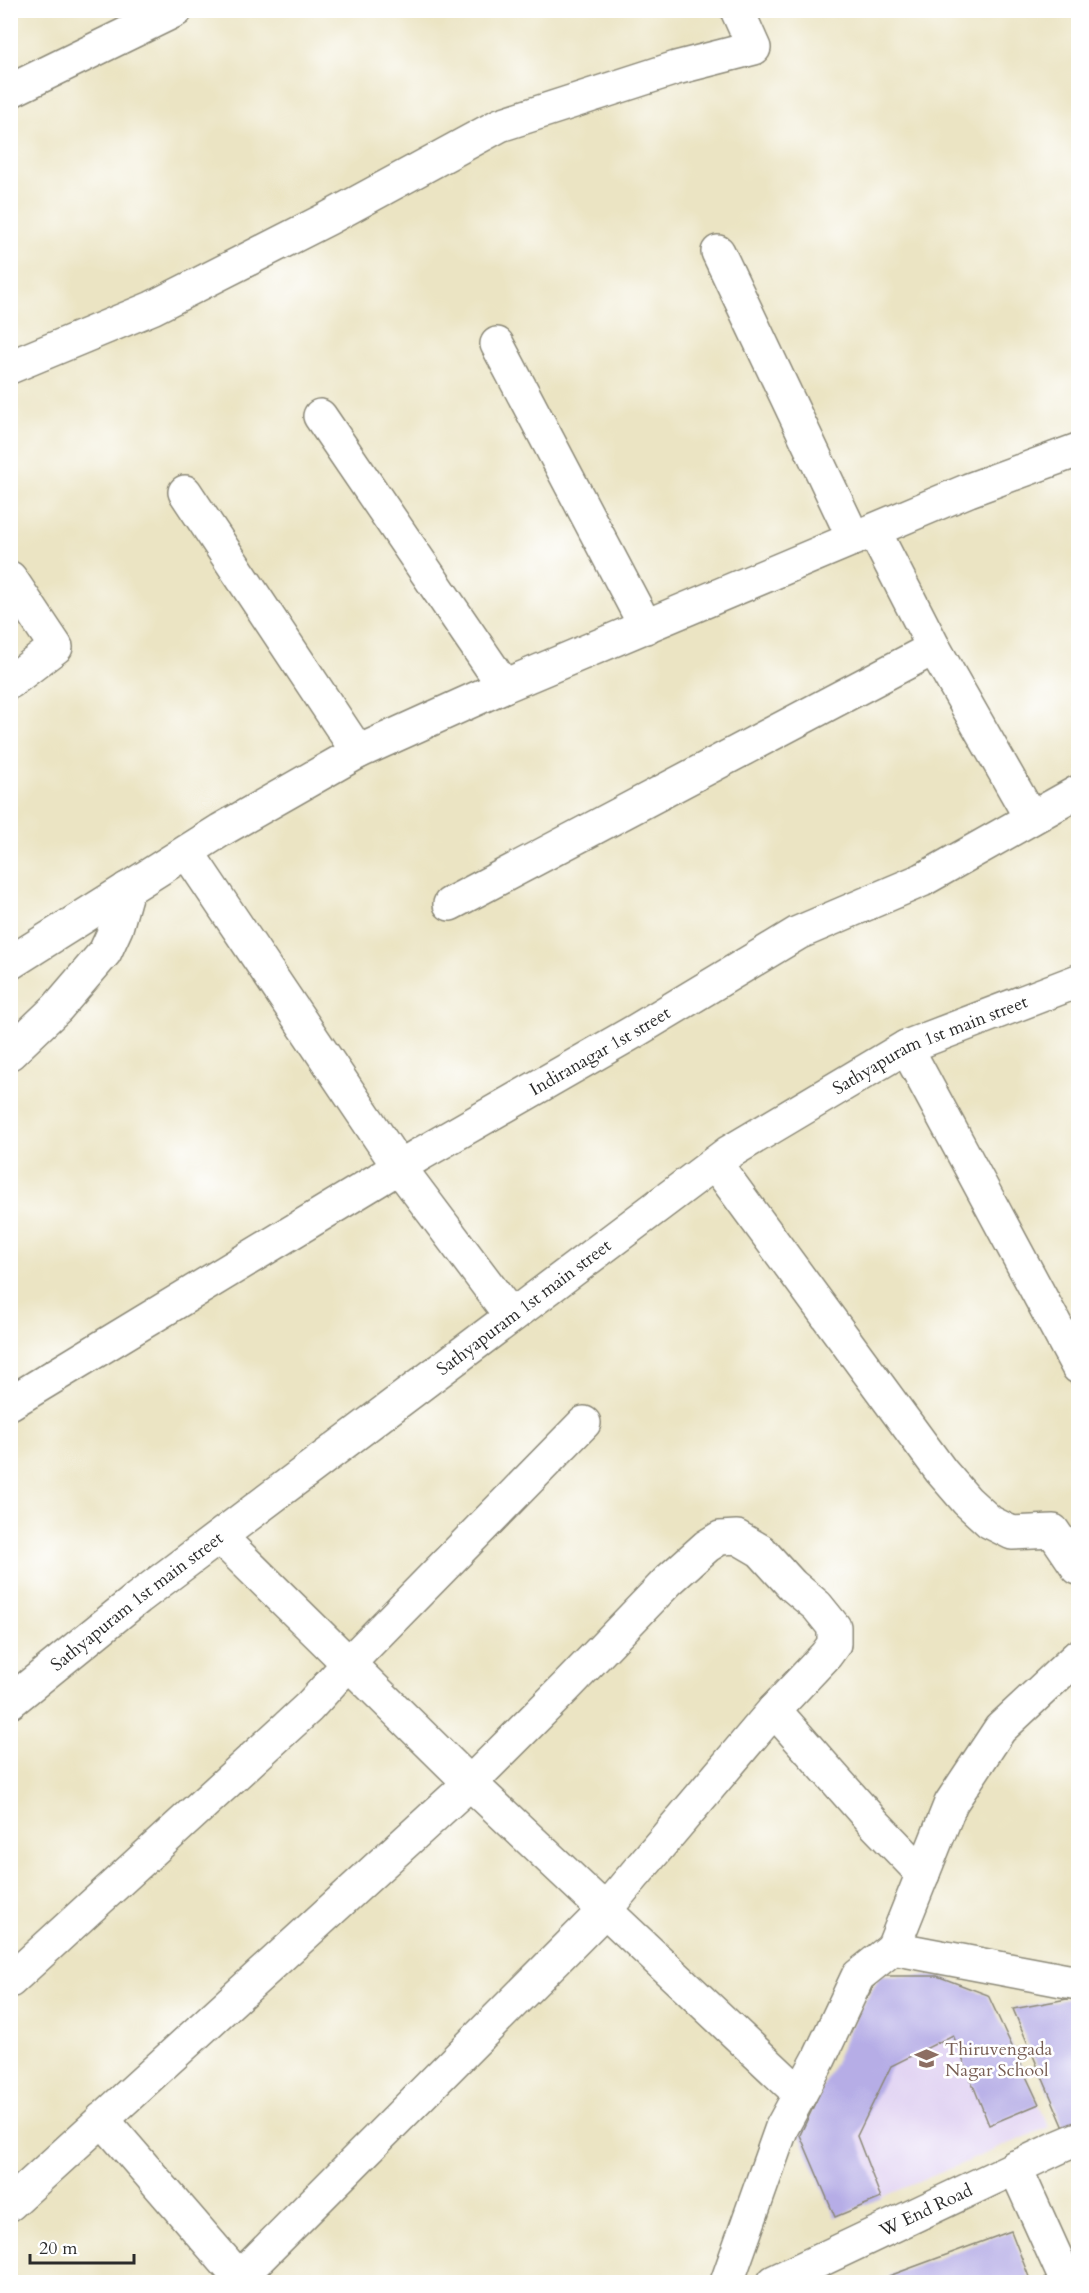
<svg xmlns="http://www.w3.org/2000/svg" width="1089" height="2293" viewBox="0 0 1089 2293" font-family="Cardo,serif">
<style>
.built{fill:#e2d4f3}
.building{fill:#b6ade6}
.lines{fill:none;stroke-linecap:round;stroke-linejoin:round}
.minor-casing{stroke:#8b8877;stroke-width:36}
.minor{stroke:#fff;stroke-width:33}
.labels{text-anchor:middle;stroke-width:5;stroke-linejoin:round;paint-order:stroke}
.street-label{font-size:18px;fill:#2b2b2b;stroke:#fff}
.education-label{font-size:18px;fill:#785e54;stroke:#fff;text-anchor:start}
</style>
<rect width="100%" height="100%" fill="#fff"/>
<filter id="ink" filterUnits="userSpaceOnUse"><feTurbulence type="fractalNoise" baseFrequency=".0167" numOctaves="2"/><feDisplacementMap in="SourceGraphic" scale="12" xChannelSelector="R" yChannelSelector="G"/><feConvolveMatrix kernelMatrix="1 2 1 2 8 2 1 2 1" color-interpolation-filters="sRGB"/></filter>
<filter id="wash" filterUnits="userSpaceOnUse"><feTurbulence type="fractalNoise" baseFrequency=".008" numOctaves="4" result="noise"/><feDisplacementMap in="SourceGraphic" scale="24" xChannelSelector="R" yChannelSelector="G"/><feGaussianBlur stdDeviation="1.35" result="paint"/><feColorMatrix in="noise" values="0 0 0 0 0 0 0 0 0 0 0 0 0 0 0 0 0 1.4 0 .05"/><feComposite in="paint" operator="in"/></filter>
<g filter="url(#wash)">
<rect width="100%" height="100%" fill="#ebe4c3"/>
<!-- built -->
<path class="built" d="M988,1995L1049,2127L835,2217L800,2135L857,2014Z"/>
<g id="blocks">
<!-- building -->
<g class="building">
<path d="M880,1976H937L988,1995L1039,2104L989,2125L953,2035L891,2066L857,2136L881,2198L835,2217L800,2135L857,2014Z"/>
<path d="M1078,1997V2131L1067,2135L1013,2009Z"/>
<path d="M1011,2231L1031,2282H892L889,2276Z"/>
</g>
</g>
</g>
<g filter="url(#ink)">
<use href="#blocks" fill-opacity="0" stroke="#8b8877" stroke-width="1.5"/>
<g class="lines">
<defs>
<g id="minor">
<path d="M10,91L176,10"/>
<path d="M718,252L854,539"/>
<path d="M497,344L646,627"/>
<path d="M10,367L152,308L329,218L500,125L676,68L754,48L737,10"/>
<path d="M320,416L504,686"/>
<path d="M185,492L358,752"/>
<path d="M874,531L934,648"/>
<path d="M10,578L56,647L10,682"/>
<path d="M187,852L399,1167L511,1316"/>
<path d="M450,904L934,648L1031,818"/>
<path d="M10,963L221,830L358,752L504,686L969,490L1078,450"/>
<path d="M906,1047L1078,1367"/>
<path d="M10,1053L57,1008L105,952L116,928L127,889"/>
<path d="M715,1163L941,1471L967,1501L990,1522L1012,1533L1053,1531L1078,1568"/>
<path id="s1" d="M10,1403L419,1155L637,1030L798,933L922,880L1078,792"/>
<path d="M220,1537L470,1783L800,2094"/>
<path id="s2" d="M10,1702L138,1598L728,1153L906,1047L1078,981"/>
<path d="M774,1710L872,1821L923,1874"/>
<path d="M893,1948L951,1803L1000,1729L1078,1656"/>
<path d="M10,1981L309,1707L349,1663L584,1423"/>
<path d="M102,2119L243,2282"/>
<path d="M1015,2167L1067,2282"/>
<path d="M10,2204L470,1783L566,1687L669,1580L707,1546L720,1538L737,1537L761,1551L792,1585L817,1606L834,1627V1644L826,1655L774,1710L604,1911L235,2282"/>
<path d="M727,2282L782,2127L819,2059L858,1976L893,1948L1078,1983"/>
<path id="s3" d="M774,2282L1059,2147L1078,2139"/>
</g>
</defs>
<!-- minor casing -->
<use href="#minor" class="minor-casing"/>
<!-- minor -->
<use href="#minor" class="minor"/>
</g>
</g>
<!-- icons -->
<defs>
<symbol id="school-bare" viewBox="-9 -9 18 18"><path d="M0-5L7-2L0 1L-7-2ZM-4 1L0 2.5L4 1V4Q0 6-4 4Z" fill="#8d6e63" stroke="#fff" stroke-width="2.5" paint-order="stroke"/></symbol>
</defs>
<g fill-rule="evenodd">
<use href="#school-bare" x="910" y="2042" width="33" height="33"/>
</g>
<g class="labels">
<!-- street labels -->
<g class="street-label">
<text dy="6" stroke="none"><textPath href="#s2" startOffset="1134">Sathyapuram 1st main street</textPath></text>
<text dy="6" stroke="none"><textPath href="#s1" startOffset="687">Indiranagar 1st street</textPath></text>
<text dy="6" stroke="none"><textPath href="#s2" startOffset="648">Sathyapuram 1st main street</textPath></text>
<text dy="6" stroke="none"><textPath href="#s2" startOffset="162">Sathyapuram 1st main street</textPath></text>
<text dy="6" stroke="none"><textPath href="#s3" startOffset="168">W End Road</textPath></text>
</g>
<!-- education labels -->
<g class="education-label">
<text x="945" y="2055">Thiruvengada<tspan x="945" dy="21">Nagar School</tspan></text>
</g>
</g>
<!-- margin -->
<rect width="1089" height="2293" fill="none" stroke="#fff" stroke-width="36"/>
<!-- scale -->
<path d="M30 2254v9h104v-9" fill="none" stroke="#2b2b2b" stroke-width="3"/>
<text x="39" y="2254" font-size="18" fill="#2b2b2b" stroke="#ffffff" stroke-width="4.5" paint-order="stroke">20 m</text>
</svg>
